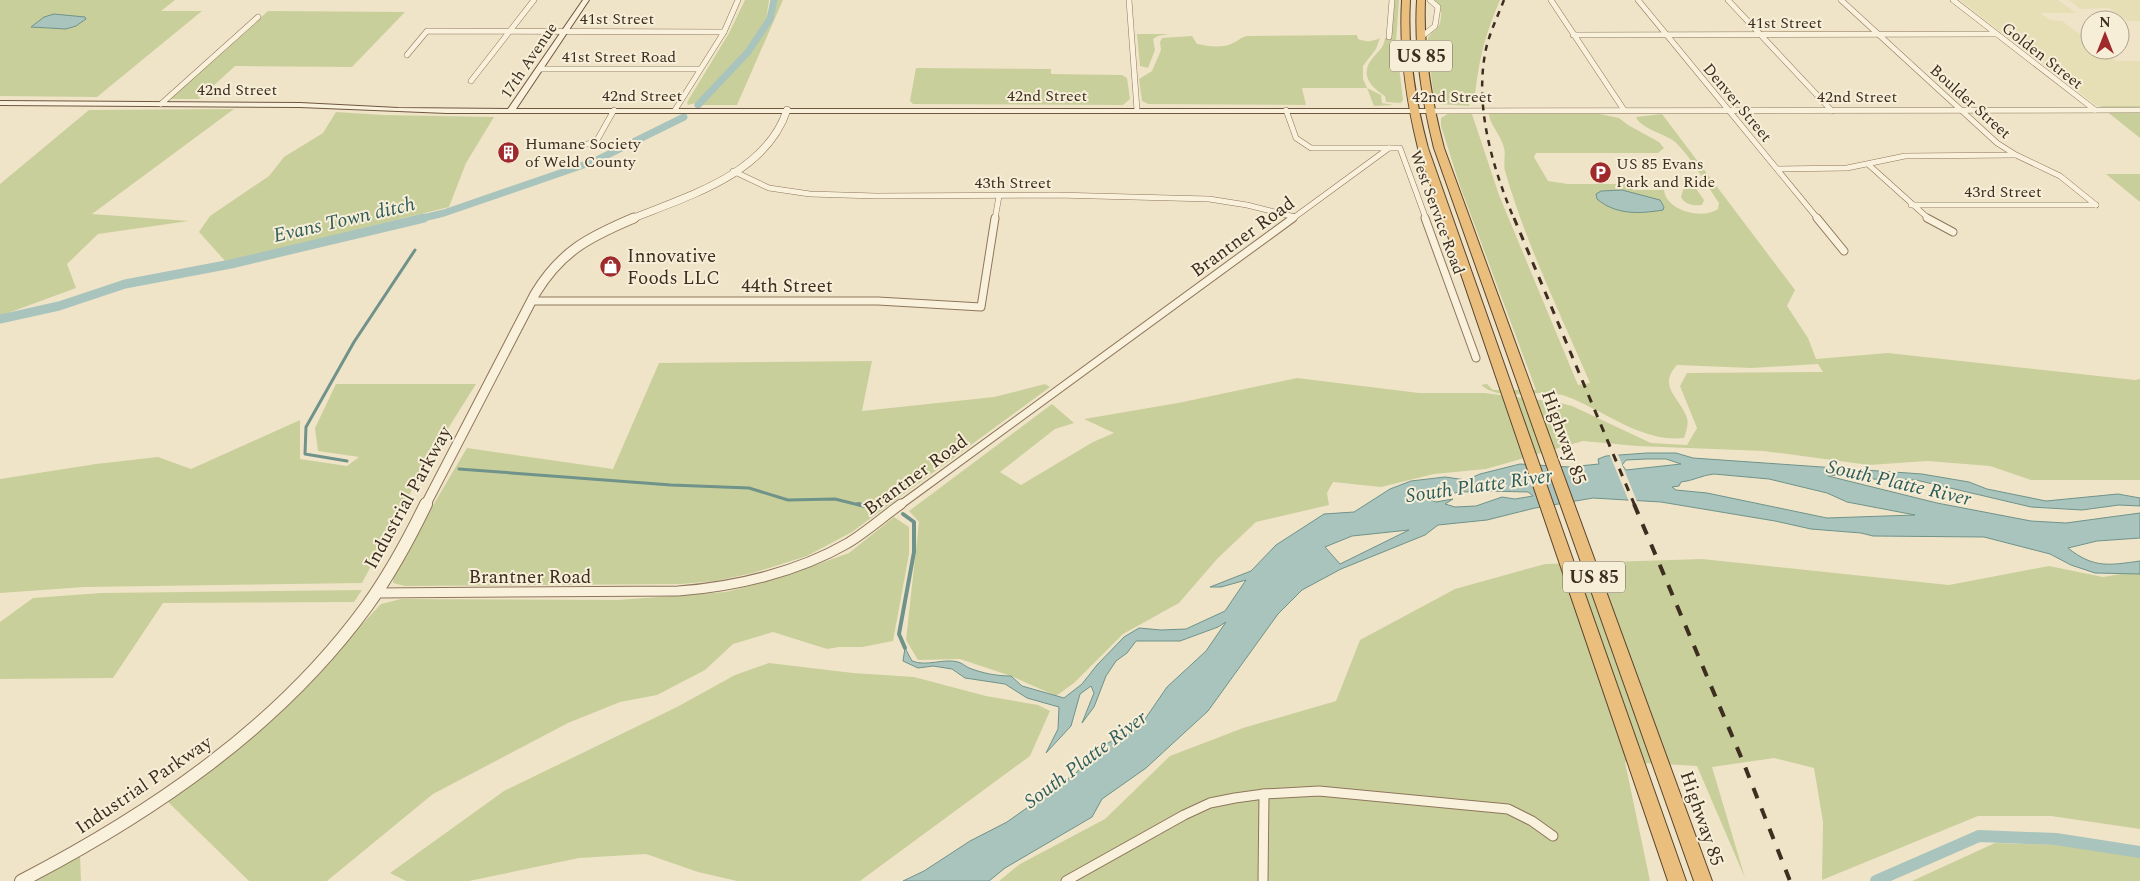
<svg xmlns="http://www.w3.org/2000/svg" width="2140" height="881" viewBox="0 0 2140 881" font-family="Spectral,serif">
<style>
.farmland{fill:#e6deb5}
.green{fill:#c9cf9b}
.water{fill:#a9c4bc;stroke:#6f938a;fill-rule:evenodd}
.pier{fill:#f0e4c8}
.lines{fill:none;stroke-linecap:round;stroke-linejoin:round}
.stream-far1{stroke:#6f938a;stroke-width:3}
.stream{stroke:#6f938a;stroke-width:4}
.canal-far2{stroke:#a9c4bc;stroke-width:7}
.canal-far1{stroke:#a9c4bc;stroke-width:9}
.canal{stroke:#a9c4bc;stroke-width:12}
.minor-far2-casing{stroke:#8d765c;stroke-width:6}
.minor-far1-casing{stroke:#8d765c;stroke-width:9}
.minor-casing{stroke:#8d765c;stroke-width:11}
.tertiary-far2-casing{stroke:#8d765c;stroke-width:8}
.tertiary-far1-casing{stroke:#8d765c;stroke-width:11}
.tertiary-casing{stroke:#8d765c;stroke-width:14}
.secondary-casing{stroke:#6f573f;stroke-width:2}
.trunk-casing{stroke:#5b4430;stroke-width:2}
.minor-far2{stroke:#faf1dc;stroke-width:5}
.minor-far1{stroke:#faf1dc;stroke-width:7}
.minor{stroke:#faf1dc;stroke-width:9}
.tertiary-far2{stroke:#faf1dc;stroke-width:7}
.tertiary-far1{stroke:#faf1dc;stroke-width:9}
.tertiary{stroke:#faf1dc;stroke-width:12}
.secondary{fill:#faf1dc;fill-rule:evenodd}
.trunk{fill:#eabe7c;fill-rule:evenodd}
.rail-far2{stroke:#3d2e20;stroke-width:2.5;stroke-dasharray:6 6;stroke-linecap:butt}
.rail-far1{stroke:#3d2e20;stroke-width:3;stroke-dasharray:8 8;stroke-linecap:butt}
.rail{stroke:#3d2e20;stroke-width:4;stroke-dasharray:11 11;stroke-linecap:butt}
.labels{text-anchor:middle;stroke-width:4;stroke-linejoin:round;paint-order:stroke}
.far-street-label{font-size:16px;fill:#3d2e20;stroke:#f7eed8}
.far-poi-label{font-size:16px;fill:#3d2e20;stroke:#f7eed8;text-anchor:start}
.shield{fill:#f7eed8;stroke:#756857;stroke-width:1}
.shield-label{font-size:18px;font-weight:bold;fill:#3d2e20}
.street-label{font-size:19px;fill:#3d2e20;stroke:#f7eed8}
.poi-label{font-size:19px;fill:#3d2e20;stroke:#f7eed8;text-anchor:start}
.water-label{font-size:20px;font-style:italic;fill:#2f5d5a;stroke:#f7eed8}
</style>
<rect width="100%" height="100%" fill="#f0e4c8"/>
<!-- farmland -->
<g class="farmland">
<path d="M1960,0H2058L2076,13H2040L2050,20L2062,21L2090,42V50H2101L2116,61H2140V106H2097Z"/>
<path d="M2069,0H2140V21H2128L2109,8L2080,9Z"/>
</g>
<!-- green -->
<g class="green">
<path d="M0,0H175L161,11H202L97,97L0,96Z"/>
<path d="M745,0H769L766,21L742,55L696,103L688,105L687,103L689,99L729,33Z"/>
<path d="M775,0H783L737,105H702L750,52L771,19Z"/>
<path d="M1395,0H1399L1396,41L1403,100L1401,103L1386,102L1385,96C1372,88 1359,75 1372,59C1378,51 1384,48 1385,38L1391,39Z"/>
<path d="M1435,0H1500C1485,35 1479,59 1475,96L1470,99L1469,106L1440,104L1434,98L1427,43C1429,32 1431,35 1438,27C1442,22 1441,13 1441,7Z"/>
<path d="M268,11L405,12L352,67L235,66L199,99H170Z"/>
<path d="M1137,34H1169L1158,36L1153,39L1155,50L1148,68L1140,66Z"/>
<path d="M1357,35L1358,39C1366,42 1372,42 1380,38L1376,49L1363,66V79L1367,88L1381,95L1382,103L1394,105L1374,106L1367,88H1302L1306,105L1148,104L1142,101L1139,79L1152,71L1161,50L1160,42L1162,38L1192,36L1197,44C1208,46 1222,49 1233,43C1238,41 1241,37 1247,36Z"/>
<path d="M916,68L1051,69V74L1122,75L1127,78L1130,99L1123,105L913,104L910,101Z"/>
<path d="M2100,106H2140V138Z"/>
<path d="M234,109L92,214L189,221L98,234L67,264L76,288L0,316V184L89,110Z"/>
<path d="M336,112L383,115L494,117L466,163L449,207L226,262L199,232L210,216L269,176L284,157L323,133Z"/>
<path d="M1449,113L1472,114L1499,195L1578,385L1590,383C1560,313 1526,244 1505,171C1503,163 1506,155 1504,148C1502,137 1489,123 1489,114H1600L1619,118L1628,125L1659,142L1664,148L1658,153H1536L1534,157L1548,181L1568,184H1629L1633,190H1664C1666,211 1703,220 1718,209L1719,203C1709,188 1688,153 1675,142C1664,133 1641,129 1636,117L1662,114L1795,290L1787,306L1808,338L1816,359L1888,353L2135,380L2140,379V480H2031L1990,466L1927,461L1869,465L1764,451L1637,446L1583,441L1486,469L1434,474L1381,487L1333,482L1327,493L1329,505L1256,522L1217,559L1179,603L1123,634L1074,683L1056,696L1011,676L960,659L918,660L906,640L919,522L909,511L1052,404L1074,423L1055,429L1000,472L1021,485L1093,442L1114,433L1084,419L1178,403L1297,378L1419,393H1484L1557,402L1572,406L1651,443L1687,445L1697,428L1680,386L1687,373L1823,372L1818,364L1751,368L1677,365C1657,387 1680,397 1687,418C1689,424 1686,432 1684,438C1650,442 1618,421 1588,406C1578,401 1566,395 1556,394C1532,390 1501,402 1481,385L1487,384L1493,390H1536L1460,186L1441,126V118Z"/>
<path d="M2106,174H2140V202Z"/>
<path d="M1687,176L1704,200L1702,205C1694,206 1685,205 1681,197Z"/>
<path d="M872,361L862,411L994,397L1045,384L1050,387L852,532L807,556L753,573L716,581L681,584L405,586L393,583L394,571L467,448L613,469L659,363Z"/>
<path d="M336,384H476L427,462L362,583L84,587L0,593V479L96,464L158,457L191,469L300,420V459L347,466L359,457L318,451L315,428Z"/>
<path d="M894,517L909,527V554L893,641L862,647H839L827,649L773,632L733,644L705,670L657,695L620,702L568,723L433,794L327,881H249L167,801L273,718L381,604L401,599L618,600L726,592L776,579L849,553Z"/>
<path d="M1702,559L1949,585L2049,566L2103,577L2140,571V829L2051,816H1978L1822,880L1823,822L1814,768L1774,758L1712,767L1745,878L1697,766L1625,762L1650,881H999L1020,864L1105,819L1170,756L1243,728L1336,701L1360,640L1455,589L1545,564Z"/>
<path d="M362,590L354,602L163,603L113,678L0,679V622L33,598L101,593Z"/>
<path d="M769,663L853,673L914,677L986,696L1038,705L1050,711L1030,756L860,881H737L698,872L646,854L579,858L469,881H406L390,873L504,791L677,707L735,675Z"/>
<path d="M1995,843L2064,845L2140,857V881H1912Z"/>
<path d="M80,854L81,881H36Z"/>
</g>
<!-- water -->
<g class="water">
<path d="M54,14L85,17L86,19L76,26L66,29L31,27L44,17Z"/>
<path d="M1622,190L1660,200L1664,207L1663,210C1639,214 1616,215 1597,199L1596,194L1601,191Z"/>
<path d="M1647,453H1676L1693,458L1922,474L1969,482L1987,489L2046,501L2118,494L2140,498V506L2119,505L2082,510L2031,507L1916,480L1868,479L1844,474L1828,476L1937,503L2031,521L2066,523L2140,513V538L2097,541L2068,548C2094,569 2110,565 2140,561V574L2095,573L2071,565L2050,554L1984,537L1873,536L1861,533L1811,529L1775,521L1661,502L1593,498L1535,508L1487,520L1438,525L1425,535L1341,569L1302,590L1278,614L1208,711L1146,768L1102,799L1092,817L1005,868L989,881H903L924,871L970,841L1007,822L1076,773L1097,749L1141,725L1167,687L1206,651L1226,622L1218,627L1180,641H1136L1127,653L1116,661L1106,676L1094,707L1082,723L1094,693L1091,686L1080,694L1071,726L1046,753L1058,729L1059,707L1027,698L1005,684L965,678L952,669L933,666L918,668L903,661L905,648L912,661C927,667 944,658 958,662C962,663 965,666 969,668C982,673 996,676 1011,676L1022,686L1064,698L1082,684L1097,665L1124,637L1139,628L1161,630L1186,629L1225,611L1246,580L1221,587H1210L1251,571L1276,545L1324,514L1354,512L1390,489L1411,481L1445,477L1466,480L1480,474L1520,464L1569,467L1599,464L1598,459L1606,456ZM1646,459H1666L1681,464L1626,470L1622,465L1626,460ZM1714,474L1769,479L1827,493L1847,502L1915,515L1827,518L1707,493L1676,490L1672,487L1679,486L1681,482C1693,481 1702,475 1714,474ZM1487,491L1528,492L1533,496L1515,499L1502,497L1476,506L1455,507L1445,504L1453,499L1436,502L1431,500C1447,491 1469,492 1487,491ZM1409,530L1340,564L1325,547L1352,536Z"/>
</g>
<!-- pier -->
<path class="pier" d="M1617,452L1638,504H1630L1609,453Z"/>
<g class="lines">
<!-- stream-far1 -->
<g class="stream-far1">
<path d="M347,461L305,454L306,427L354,342L415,250"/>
<path d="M459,469L671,485L749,488L788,500L835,499L863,506"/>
</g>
<!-- stream -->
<g class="stream">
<path d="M858,504L873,508"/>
<path d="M903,514L914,522V552L899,634L905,648"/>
</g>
<!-- canal-far2 -->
<g class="canal-far2">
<path d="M698,105L748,52L770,19L774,0"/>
<path d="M419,219L444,213L595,161L684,117"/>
</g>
<!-- canal-far1 -->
<path class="canal-far1" d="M0,319L59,306L125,284L231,264L424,218"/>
<!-- canal -->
<path class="canal" d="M1876,881L1979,836L2056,839L2140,852"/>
<defs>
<g id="minor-far2">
<path d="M1129,0L1137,110"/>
<path d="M1551,0L1624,110"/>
<path d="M1638,0L1818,219"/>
<path d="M1728,0L1832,111"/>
<path d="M1841,0L1997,143L2016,155L2060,176L2096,205"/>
<path d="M1953,0L2095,110"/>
<path d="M1573,35L1996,34"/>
<path d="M1389,37L1392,0"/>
<path d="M1420,38L1435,26L1438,7L1430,0"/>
<path d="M407,55L427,31L724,32"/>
<path d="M539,69H699"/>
<path d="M471,81L534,0"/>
<path d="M161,104L258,17"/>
<path d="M675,110L724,32L738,0"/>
<path d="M1286,110L1296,138L1311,148H1400L1426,219"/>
<path d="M1429,111L2140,110"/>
<path d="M570,148L596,142L614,110"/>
<path d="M1869,165L1929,219"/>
<path d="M1778,169L1847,168L1905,156L2015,155"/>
<path d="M733,171L769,188L810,194L876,196L1056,195L1209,199L1247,205L1295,217"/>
<path d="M1911,205H2096"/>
<path d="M995,219L999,196"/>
<path d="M1292,219L1389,148"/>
</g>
<g id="minor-far1">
<path d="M1425,218L1476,358"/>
<path d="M1817,218L1844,251"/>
<path d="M1927,218L1953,232"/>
<path d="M532,301H878L981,307L995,218"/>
<path d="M899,506L1293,218"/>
</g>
<g id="minor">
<path d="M375,593L678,591C735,587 798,572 848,543C866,532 883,517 901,504"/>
<path d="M1066,881L1184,815L1210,803L1235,798L1264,794L1319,791L1508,809L1532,821L1553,836"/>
<path d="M1263,881L1264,794"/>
</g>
<path id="tertiary-far2" d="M631,219C688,196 766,174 787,110"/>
<path id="tertiary-far1" d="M425,506L535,294C561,251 589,237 634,218"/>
<path id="tertiary" d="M21,881C152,813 279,727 367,606C390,574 409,539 426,504"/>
<path id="secondary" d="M583,0H589L516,109H1429L1433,111L1429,113H447L300,107L0,105V101L300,103L398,108L508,109Z"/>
<g id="trunk">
<path d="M1402,0H1410C1407,51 1415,99 1428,148L1686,881H1668L1418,148C1406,99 1399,51 1402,0Z"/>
<path d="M1417,0H1425C1423,51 1431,99 1444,148L1712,881H1694L1434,148C1422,99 1414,51 1417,0Z"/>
</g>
</defs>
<!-- minor-far2 casing -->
<use href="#minor-far2" class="minor-far2-casing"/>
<!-- minor-far1 casing -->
<use href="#minor-far1" class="minor-far1-casing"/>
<!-- minor casing -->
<use href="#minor" class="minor-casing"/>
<!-- tertiary-far2 casing -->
<use href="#tertiary-far2" class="tertiary-far2-casing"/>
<!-- tertiary-far1 casing -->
<use href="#tertiary-far1" class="tertiary-far1-casing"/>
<!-- tertiary casing -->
<use href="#tertiary" class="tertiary-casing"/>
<!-- secondary casing -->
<use href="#secondary" class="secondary-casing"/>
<!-- trunk casing -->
<use href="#trunk" class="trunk-casing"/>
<!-- minor-far2 -->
<use href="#minor-far2" class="minor-far2"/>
<!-- minor-far1 -->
<use href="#minor-far1" class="minor-far1"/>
<!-- minor -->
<use href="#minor" class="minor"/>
<!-- tertiary-far2 -->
<use href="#tertiary-far2" class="tertiary-far2"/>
<!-- tertiary-far1 -->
<use href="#tertiary-far1" class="tertiary-far1"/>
<!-- tertiary -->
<use href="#tertiary" class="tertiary"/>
<!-- secondary -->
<use href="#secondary" class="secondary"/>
<!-- trunk -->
<use href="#trunk" class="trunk"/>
<!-- rail-far2 -->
<path class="rail-far2" d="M1504,0C1497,18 1488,36 1485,54C1475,110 1493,168 1514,219"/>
<!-- rail-far1 -->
<path class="rail-far1" d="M1514,218L1635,506"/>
<!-- rail -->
<path class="rail" d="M1634,504L1744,764L1790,881"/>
</g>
<!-- icons -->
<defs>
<symbol id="building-disc" viewBox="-11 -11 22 22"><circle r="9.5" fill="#9e2a2b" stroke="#f7eed8"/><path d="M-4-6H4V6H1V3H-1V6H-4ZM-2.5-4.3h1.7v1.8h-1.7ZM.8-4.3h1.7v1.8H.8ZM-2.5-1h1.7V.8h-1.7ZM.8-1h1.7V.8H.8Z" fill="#fff"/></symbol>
<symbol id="parking-disc" viewBox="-11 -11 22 22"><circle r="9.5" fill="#9e2a2b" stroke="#f7eed8"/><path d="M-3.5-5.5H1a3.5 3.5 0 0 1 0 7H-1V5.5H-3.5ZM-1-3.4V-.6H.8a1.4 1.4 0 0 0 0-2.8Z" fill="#fff"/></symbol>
<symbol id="shop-disc" viewBox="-11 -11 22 22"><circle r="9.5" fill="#9e2a2b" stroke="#f7eed8"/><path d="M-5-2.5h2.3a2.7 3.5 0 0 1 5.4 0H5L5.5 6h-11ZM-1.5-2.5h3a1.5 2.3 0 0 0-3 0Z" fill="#fff"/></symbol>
</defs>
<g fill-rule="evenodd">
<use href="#building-disc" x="496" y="140" width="25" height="25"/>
<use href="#parking-disc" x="1588" y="160" width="25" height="25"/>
<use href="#shop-disc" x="598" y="254" width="25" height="25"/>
</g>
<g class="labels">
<!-- far-street labels -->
<g class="far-street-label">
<text x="617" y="24">41st Street</text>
<text x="1785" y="28">41st Street</text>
<text transform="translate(2043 55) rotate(38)" y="6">Golden Street</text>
<text x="619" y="62">41st Street Road</text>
<text transform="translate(528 60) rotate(-56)" y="6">17th Avenue</text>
<text x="237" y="95">42nd Street</text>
<text x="642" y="101">42nd Street</text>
<text x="1047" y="101">42nd Street</text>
<text x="1452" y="102">42nd Street</text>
<text x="1857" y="102">42nd Street</text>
<text transform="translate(1971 101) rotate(42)" y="6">Boulder Street</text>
<text transform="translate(1738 102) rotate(50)" y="6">Denver Street</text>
<text x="1013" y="188">43th Street</text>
<text x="2003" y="197">43rd Street</text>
<text transform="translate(1438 212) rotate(70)" y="6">West Service Road</text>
</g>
<!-- far-poi labels -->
<g class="far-poi-label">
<text x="525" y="149">Humane Society<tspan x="525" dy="18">of Weld County</tspan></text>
<text x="1616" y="169">US 85 Evans<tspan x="1616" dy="18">Park and Ride</tspan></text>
</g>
<!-- shield labels -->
<g class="shield">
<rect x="1390" y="40.5" width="62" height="31" rx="4"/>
<rect x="1563" y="561.5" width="62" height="31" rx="4"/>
</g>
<g class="shield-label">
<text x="1421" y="62">US 85</text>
<text x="1594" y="583">US 85</text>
</g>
<!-- street labels -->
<g class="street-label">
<text transform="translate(1242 236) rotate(-36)" y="7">Brantner Road</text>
<text x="787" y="292">44th Street</text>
<text transform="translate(1565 437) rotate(70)" y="7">Highway 85</text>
<text transform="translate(915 474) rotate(-36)" y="7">Brantner Road</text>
<text transform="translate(407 497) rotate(-61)" y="7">Industrial Parkway</text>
<text x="530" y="583">Brantner Road</text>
<text transform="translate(143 784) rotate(-34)" y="7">Industrial Parkway</text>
<text transform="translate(1703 818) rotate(71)" y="7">Highway 85</text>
</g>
<!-- poi labels -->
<g class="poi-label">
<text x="627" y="262">Innovative<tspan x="627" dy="22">Foods LLC</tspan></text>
</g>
<!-- water labels -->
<g class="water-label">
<text transform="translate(344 219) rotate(-13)" y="7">Evans Town ditch</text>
<text transform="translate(1899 482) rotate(13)" y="7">South Platte River</text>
<text transform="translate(1479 485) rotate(-8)" y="7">South Platte River</text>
<text transform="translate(1085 759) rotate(-37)" y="7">South Platte River</text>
</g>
</g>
<!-- north arrow -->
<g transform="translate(2105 35)"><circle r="24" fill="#f7eed8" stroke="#ada18e"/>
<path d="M0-4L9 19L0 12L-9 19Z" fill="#9e2a2b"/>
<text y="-8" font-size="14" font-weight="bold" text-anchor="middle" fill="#3d2e20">N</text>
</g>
</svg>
